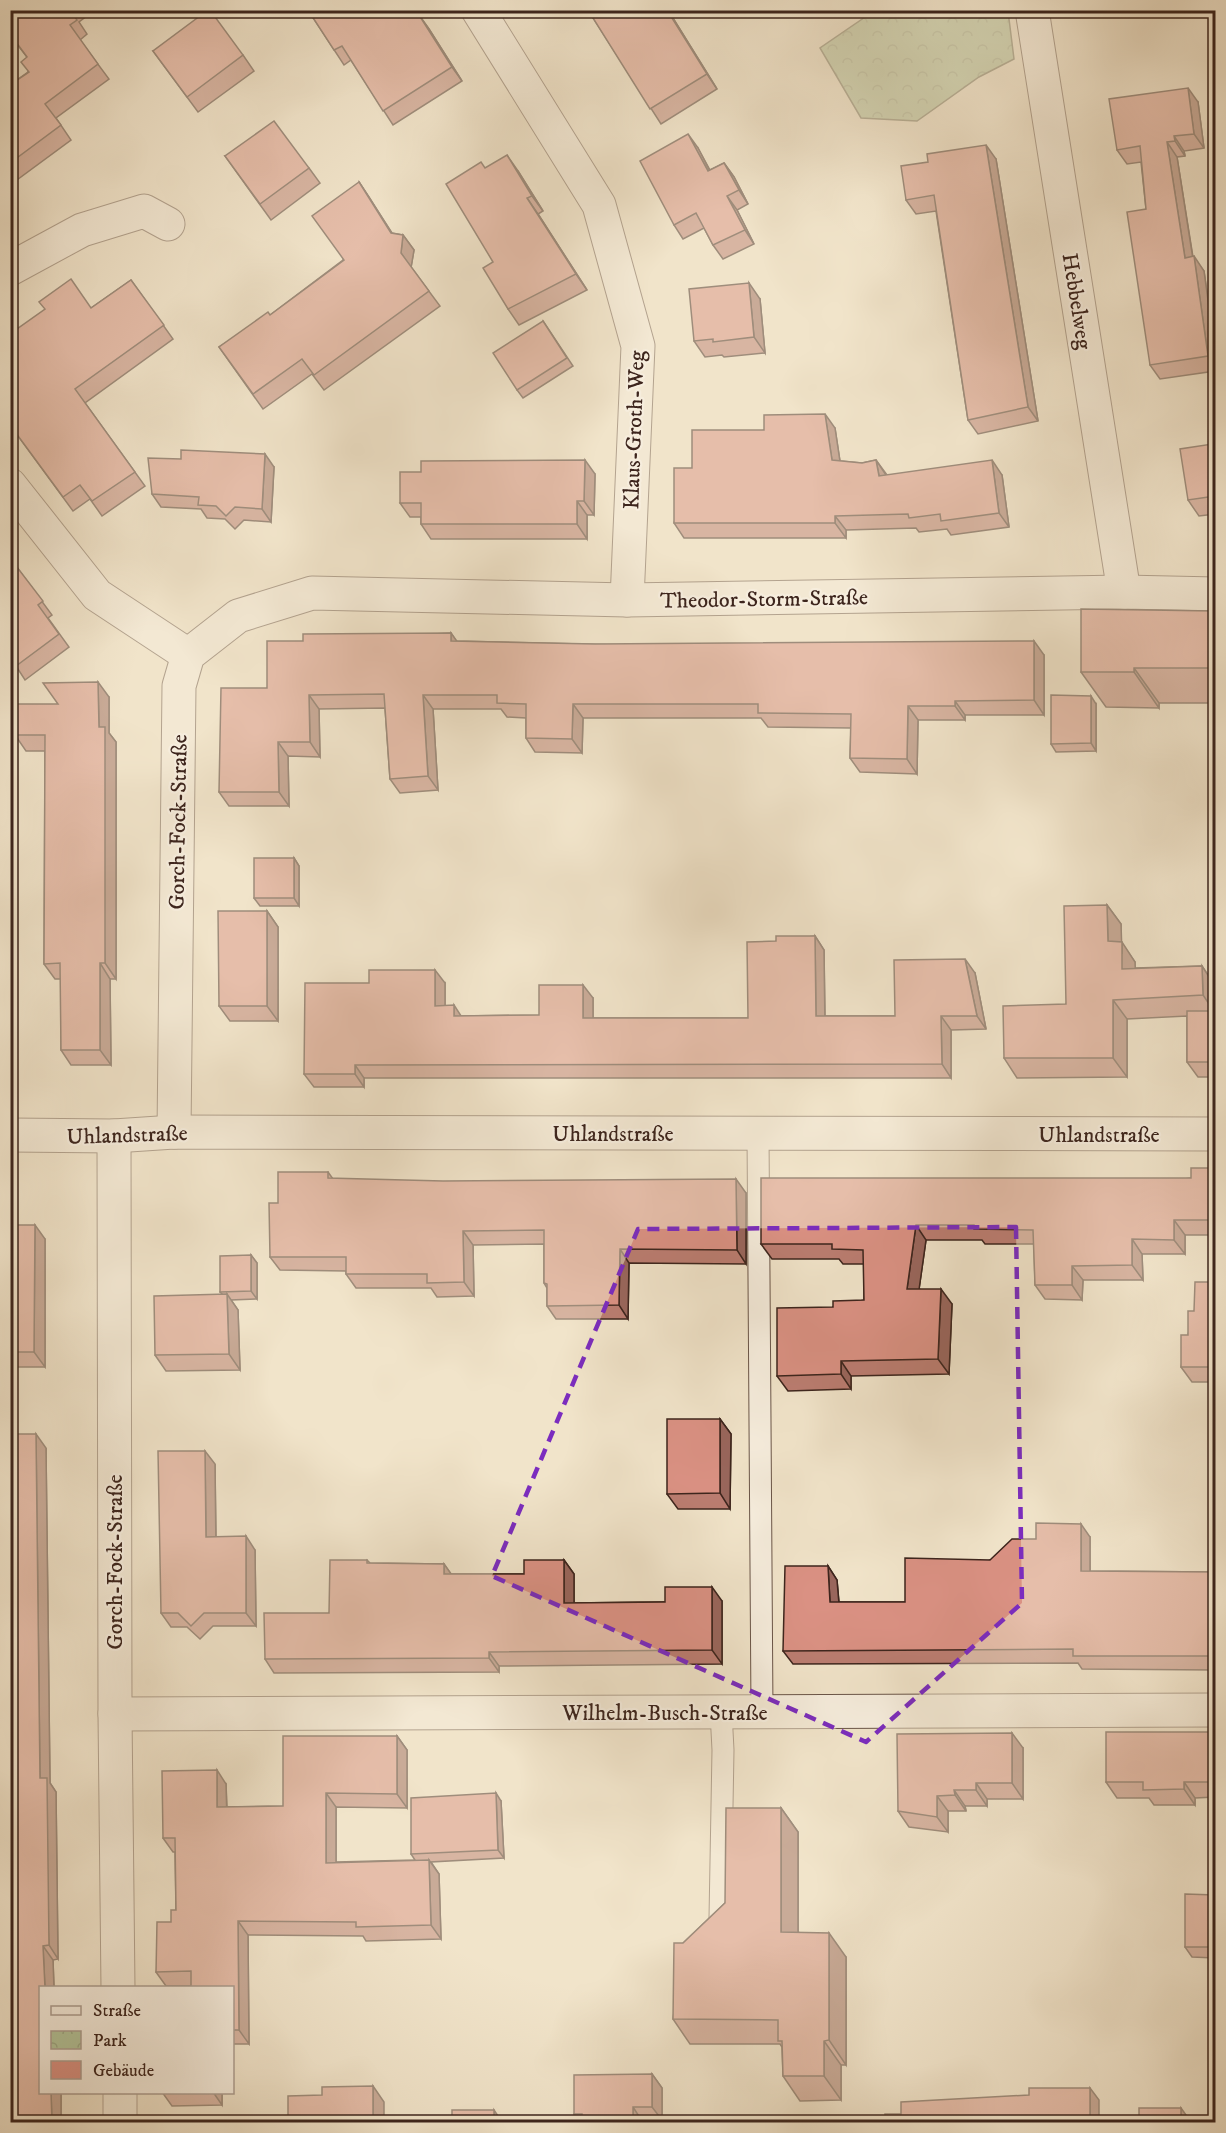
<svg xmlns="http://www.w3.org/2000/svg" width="1226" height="2133" viewBox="0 0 1226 2133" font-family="'IM FELL DW Pica',serif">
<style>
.park{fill:url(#park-crowns);stroke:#78755c;stroke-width:1.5}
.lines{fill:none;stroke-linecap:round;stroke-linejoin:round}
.service-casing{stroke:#6a5548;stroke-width:23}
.minor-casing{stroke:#6a5548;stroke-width:35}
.service{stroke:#f6eddd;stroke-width:21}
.minor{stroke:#f6eddd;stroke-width:33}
.wall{fill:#bb7d71;stroke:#3d251d;stroke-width:1.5}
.shaded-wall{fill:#99665c;stroke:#3d251d;stroke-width:1.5}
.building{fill:#da9183;stroke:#3d251d;stroke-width:1.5}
.marked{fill:none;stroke:#7b2cbf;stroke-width:4.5;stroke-dasharray:12 8;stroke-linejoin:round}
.labels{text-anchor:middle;stroke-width:4.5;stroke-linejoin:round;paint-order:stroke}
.street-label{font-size:22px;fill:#3d251d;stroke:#f6eddd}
</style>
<defs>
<pattern id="park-crowns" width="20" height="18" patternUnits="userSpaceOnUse" patternTransform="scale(1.5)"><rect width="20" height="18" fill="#b4c59b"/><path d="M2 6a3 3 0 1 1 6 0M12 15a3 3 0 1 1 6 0" fill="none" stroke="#9ca985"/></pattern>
</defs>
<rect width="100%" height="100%" fill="#f1e4ca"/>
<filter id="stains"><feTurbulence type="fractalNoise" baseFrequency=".00333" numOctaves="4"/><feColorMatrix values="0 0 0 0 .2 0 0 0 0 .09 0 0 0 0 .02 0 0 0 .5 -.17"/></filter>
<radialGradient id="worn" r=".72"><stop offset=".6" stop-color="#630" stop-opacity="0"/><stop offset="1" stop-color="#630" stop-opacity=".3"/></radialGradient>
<!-- park -->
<path class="park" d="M874,11H1008L1014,59L979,77L917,121L861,118L820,48Z"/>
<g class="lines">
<defs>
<g id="service">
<path d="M758,1133L762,1711"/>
<path d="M720,1918L723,1750L721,1712"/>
</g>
<g id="minor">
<path d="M478,10L599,205L638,346L627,600"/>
<path d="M1032,10L1124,592"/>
<path d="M10,269L82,230L144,211L168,224"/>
<path d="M10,485L97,595L188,655"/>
<path d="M174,1132L179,686L188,655L238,616L312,593L627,600L1124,592L1216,594"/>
<path d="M10,1135L114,1136L174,1132L1216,1134"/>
<path d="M114,1136L115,1714L118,1988"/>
<path d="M115,1714L1216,1710"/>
<path d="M120,2092V2122"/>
</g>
</defs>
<!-- service casing -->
<use href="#service" class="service-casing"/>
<!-- minor casing -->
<use href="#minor" class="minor-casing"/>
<!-- service -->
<use href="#service" class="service"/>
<!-- minor -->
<use href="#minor" class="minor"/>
</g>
<!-- wall -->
<g class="wall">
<path d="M10,10H95L79,22L87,34L80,40L109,79L56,118L71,140L10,185V85L28,72L27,57L10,35Z"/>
<path d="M308,10H413L417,16L419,15L429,29L462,81L393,125L351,60L344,65Z"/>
<path d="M588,10H668L717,89L661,124Z"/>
<path d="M803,10H811L805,14Z"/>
<path d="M153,51L243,55L254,71L198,112Z"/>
<path d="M1198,102L1204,148L1184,151L1185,156L1177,157L1193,257L1204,271L1215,351V371L1160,379L1150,365L1146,209L1141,162L1127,164L1117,150Z"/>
<path d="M698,148L710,170L724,163L734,177L748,204L737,210L754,244L723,259L713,245L704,228L683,239L674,225Z"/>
<path d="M225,156L309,168L320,183L271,220Z"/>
<path d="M996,159L1038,421L978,434L968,420L936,211L916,214L906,200Z"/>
<path d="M486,168L518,171L543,211L538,214L587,290L519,325L508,309L493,262Z"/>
<path d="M359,182L392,233L403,235L414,250L411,267L440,306L324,390L312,374L263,409L219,347L270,315L343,260Z"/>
<path d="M131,280L173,339L85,403L145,486L102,516L90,499L73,511L10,425L91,308Z"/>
<path d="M760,299L765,353L724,357L722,355L705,357L694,341Z"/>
<path d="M543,321L573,366L523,398L517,390Z"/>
<path d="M835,428L840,461L862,463L876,460L887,475H1002L1009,527L951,535L947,529L919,532L916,528L846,530V538H684L674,523L692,468L764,430Z"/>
<path d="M1215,436V514L1199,516L1188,500Z"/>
<path d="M274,467L271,522L244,520L235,529L225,519L207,518L201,509L161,507L152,494Z"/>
<path d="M595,474L594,515H587V539H431L421,524V517H410L400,503Z"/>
<path d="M10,558L52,615L48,618L69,647L25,680L16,666V642L10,646Z"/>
<path d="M1215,611V703H1159V708L1106,707L1081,672Z"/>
<path d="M451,633L456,641L1044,655V715H965V720H918L917,774L860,772L850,758L851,728L768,727L761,718H583L582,753L535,752L526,738V718L507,717L501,709H433L438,790L400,793L390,779L385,708L319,709L320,757L288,756L289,806H229L219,792L267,688L303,641Z"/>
<path d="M109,697V733L116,742V979H110L111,1065H71L61,1050V979H55L44,964L45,751H26L15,735L58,704Z"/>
<path d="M1096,704V751L1056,752L1051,744Z"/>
<path d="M294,858L299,866V906H260L254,898Z"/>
<path d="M1107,905L1121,924V942L1135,962V968L1202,966L1215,986V1077H1198L1187,1062V1016L1127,1019V1077L1017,1078L1004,1058L1066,1004Z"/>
<path d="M267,911L278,927V1021H230L219,1006Z"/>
<path d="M815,936L824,950L825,1016H895L975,973L986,1029L951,1030V1078H364V1087H314L304,1074L445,983V1006L461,1016L539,1015L593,998V1018H748L776,941Z"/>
<path d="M1215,1168V1235H1185V1254H1142L1143,1280H1083L1082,1300L1045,1299L1035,1285L1034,1244H985L982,1240H926L919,1289L952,1304L949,1374L851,1376V1389L788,1391L777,1376L833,1307L864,1300V1264H843L839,1259H772L761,1244L1191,1178Z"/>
<path d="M328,1172L333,1179L746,1193V1264L629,1263L628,1319H556L547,1306V1288L544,1283V1244L473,1245L474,1296L437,1297L431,1288H356L346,1274V1271L280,1270L270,1257Z"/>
<path d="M10,1225L45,1239V1367H10Z"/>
<path d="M251,1255L257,1263V1299L231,1300L238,1310L240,1370L166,1371L155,1355L222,1294L220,1292Z"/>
<path d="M1215,1282V1382H1192L1181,1367L1188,1335L1194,1311Z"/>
<path d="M720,1419L731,1434L730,1509H678L667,1494Z"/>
<path d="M46,1448L50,1783L56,1792L58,1959L53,1960L54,1988H40V2092H61V2122H10Z"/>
<path d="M215,1464L216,1537L255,1550L256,1626H213L200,1639L187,1627H171L161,1613Z"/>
<path d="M1090,1537V1571L1215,1572V1670L1082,1669L1078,1663L793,1664L783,1651L828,1566L837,1580L839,1602H905L990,1560Z"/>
<path d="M367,1560L370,1563L444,1564L451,1574H524L564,1560L574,1574V1603L722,1601V1664L499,1666V1672L274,1673L265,1659L329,1613Z"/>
<path d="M1215,1732V1797L1195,1798V1805H1154L1149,1798H1117L1106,1782Z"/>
<path d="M397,1736L407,1750V1808L336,1807V1862L415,1860L411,1854L501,1801L504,1858L431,1862L439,1874L441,1939L366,1941L363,1936L248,1935L249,2044H232V1988L191,1986H166L156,1972L176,1910L175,1852H173L163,1838L226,1784L227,1807L283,1806Z"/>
<path d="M1023,1748V1799H987V1806H965L966,1811H948V1832L909,1827L898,1811Z"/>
<path d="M781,1808L798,1832V1932L846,1957V2065H841V2100L800,2101L783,2076L782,2047L780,2044H690L673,2019L683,1943L725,1903Z"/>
<path d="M1215,1895V1958L1192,1957L1185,1947Z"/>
<path d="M652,2074L662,2088V2120L642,2121V2122H580L574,2114Z"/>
<path d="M162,2092H222V2105L172,2106Z"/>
</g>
<!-- shaded-wall -->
<g class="shaded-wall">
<path d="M667,10H668L717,89L707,74Z"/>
<path d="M419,15L429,29L462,81L452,67Z"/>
<path d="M1188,88L1198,102L1204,148L1194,134Z"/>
<path d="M688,134L698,148L717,185L708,171Z"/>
<path d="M1174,136L1184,151L1185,156L1175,141Z"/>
<path d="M1167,142L1177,157L1195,272L1185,258Z"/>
<path d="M986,145L996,159L1038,421L1028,407Z"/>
<path d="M507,155L518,171L543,211L532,196Z"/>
<path d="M724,163L734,177L748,204L739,190Z"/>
<path d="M359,182L369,197L401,248L391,233Z"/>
<path d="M727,196L737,210L754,244L745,230Z"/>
<path d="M527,198L538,214L587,290L576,274Z"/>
<path d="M403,235L414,250L411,268L401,253Z"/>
<path d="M1194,256L1204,271L1215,351V366L1208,356Z"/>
<path d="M749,283L760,299L765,353L754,337Z"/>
<path d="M825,414L835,428L842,475L832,460Z"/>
<path d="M265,454L274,467L271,522L262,509Z"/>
<path d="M585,460L595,474L594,515L584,501Z"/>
<path d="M876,460L886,475L889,491L879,476Z"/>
<path d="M992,460L1002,475L1009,527L999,513Z"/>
<path d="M577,501L587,515V539L577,524Z"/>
<path d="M835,516L846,530V538L835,523Z"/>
<path d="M451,633L461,647L451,641Z"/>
<path d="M1034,641L1044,655V715L1034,700Z"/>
<path d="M1134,668L1159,703V708L1134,672Z"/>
<path d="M98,682L109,697V733L116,742V979L105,963L99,727Z"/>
<path d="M309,695L319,709L320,757L310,742Z"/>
<path d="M423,695L433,709L438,790L428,776Z"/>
<path d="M1091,696L1096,704V751L1091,743Z"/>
<path d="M955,701L965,715V720L955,706Z"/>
<path d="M573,704L583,718L582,753L572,739Z"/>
<path d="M908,706L918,720L917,774L907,759Z"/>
<path d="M278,742L288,756L289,806L279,792Z"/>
<path d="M294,858L299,866V906L294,898Z"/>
<path d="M1107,905L1121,924L1122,954V942L1135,962L1136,988L1122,969L1108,941Z"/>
<path d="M267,911L278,927V1021L267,1006Z"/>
<path d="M815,936L824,950L825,1029L816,1016Z"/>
<path d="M965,959L975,973L986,1029L977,1016Z"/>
<path d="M100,963L110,979L111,1065L100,1050Z"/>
<path d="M1202,966L1215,986V1013L1203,995Z"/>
<path d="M435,970L445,983V1019L435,1006Z"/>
<path d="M583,985L593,998V1032L583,1018Z"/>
<path d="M1113,1000L1127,1019V1077L1113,1058Z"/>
<path d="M454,1005L463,1019L454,1016Z"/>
<path d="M941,1016L951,1030V1078L942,1064Z"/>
<path d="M355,1065L364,1078V1087L355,1074Z"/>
<path d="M736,1179L746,1193V1264L737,1250Z"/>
<path d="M1174,1220L1185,1235V1254L1174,1240Z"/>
<path d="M35,1225L45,1239V1367L34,1352Z"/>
<path d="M916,1225L926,1240L917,1304L907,1289Z"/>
<path d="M463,1231L473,1245L474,1296L464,1282Z"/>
<path d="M1132,1239L1142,1254L1143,1280L1132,1265Z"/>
<path d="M620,1249L629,1263L628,1319L619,1305Z"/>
<path d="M251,1255L257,1263V1299L251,1291Z"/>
<path d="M1072,1266L1083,1280L1082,1300L1072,1285Z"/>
<path d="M941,1289L952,1304L949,1374L938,1359Z"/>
<path d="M227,1294L238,1310L240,1370L229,1354Z"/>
<path d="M841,1361L851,1376V1389L841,1374Z"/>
<path d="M720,1419L731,1434L730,1509L720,1493Z"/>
<path d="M36,1434L46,1448L50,1783L56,1792L58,1959L49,1945L40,1778Z"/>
<path d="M205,1451L215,1464L216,1550L206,1537Z"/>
<path d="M1081,1524L1090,1537V1584L1081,1571Z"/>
<path d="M246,1536L255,1550L256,1626L246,1613Z"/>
<path d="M564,1560L574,1574V1617L564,1603Z"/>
<path d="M444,1564L454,1578L444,1574Z"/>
<path d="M828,1566L837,1580L840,1616L830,1602Z"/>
<path d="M712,1587L722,1601V1664L712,1650Z"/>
<path d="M489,1652L499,1666V1672L489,1658Z"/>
<path d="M1012,1733L1023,1748V1799L1012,1783Z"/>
<path d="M397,1736L407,1750V1808L397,1794Z"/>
<path d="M217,1770L226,1784L227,1821L217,1807Z"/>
<path d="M1184,1782L1195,1798V1805L1184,1789Z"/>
<path d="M976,1783L987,1799V1806L976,1790Z"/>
<path d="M954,1790L965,1806L966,1811L955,1795Z"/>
<path d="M326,1793L336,1807V1877L326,1863Z"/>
<path d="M496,1793L501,1801L504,1858L498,1850Z"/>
<path d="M937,1796L948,1811V1832L937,1817Z"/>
<path d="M781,1808L798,1832V1956L781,1932Z"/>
<path d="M429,1860L439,1874L441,1939L431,1925Z"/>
<path d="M238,1921L248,1935L249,2044L239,2030Z"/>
<path d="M829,1933L846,1957V2065L829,2040Z"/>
<path d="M43,1946L53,1960L54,1988H45Z"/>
<path d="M824,2041L841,2065V2100L824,2076Z"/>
<path d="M652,2074L662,2088V2120L652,2107Z"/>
<path d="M373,2086L384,2102V2122H373Z"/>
<path d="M1090,2088L1099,2100V2122H1090Z"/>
<path d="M51,2092H61V2122H52Z"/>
<path d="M213,2092H222V2105Z"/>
<path d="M633,2107L642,2121V2122H634L633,2120Z"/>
<path d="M1181,2108L1191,2122H1181Z"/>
<path d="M494,2110L502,2122H494Z"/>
</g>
<!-- building -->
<g class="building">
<path d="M10,10H70L77,20L70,25L98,64L45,104L61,125L10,163V85L29,72L21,62L27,57L10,34Z"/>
<path d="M208,10H210L243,55L187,97L153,51Z"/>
<path d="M308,10H412L416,17L419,15L452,67L383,111L342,46L334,50Z"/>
<path d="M588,10H667L707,74L650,109Z"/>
<path d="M1213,10H1215V24Z"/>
<path d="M1188,88L1194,134L1174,136L1175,141L1167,142L1185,258L1194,256L1208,356L1150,365L1127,212L1146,209L1140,146L1117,150L1109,99Z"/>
<path d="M274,121L309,168L260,204L225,156Z"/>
<path d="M688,134L708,171L724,163L739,190L727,196L745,230L713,245L696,213L674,225L640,161Z"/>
<path d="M986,145L1028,407L968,420L934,195L906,200L901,166L928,162L927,154Z"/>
<path d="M507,155L532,196L527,198L576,274L508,309L483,268L493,262L446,184L481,162L485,168Z"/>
<path d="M359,182L391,233L403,235L401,253L429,291L314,375L302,359L253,394L219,347L268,312L270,315L344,260L312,216Z"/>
<path d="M71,279L91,308L131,280L164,325L75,389L135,472L92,501L80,485L63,497L10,425V334L45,309L39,302Z"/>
<path d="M749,283L754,337L713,342V339L694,341L689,289Z"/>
<path d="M543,321L567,358L517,390L493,353Z"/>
<path d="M825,414L832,460L862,463L876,460L879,476L992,460L999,513L941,521L940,514L909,518L908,514L835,516V523H674V468H692V430H764V415Z"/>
<path d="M1211,436H1215V496L1188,500L1180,449L1213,444Z"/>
<path d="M181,450L265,454L262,509L235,507L226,516L216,506L198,505L199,497L152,494L148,458L181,459Z"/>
<path d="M585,460L584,501H577V524H421V503H400V472H421V461Z"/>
<path d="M10,558L43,601L38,605L59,634L16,666V622L10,626Z"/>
<path d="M1081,609L1215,611V668H1134V672H1081Z"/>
<path d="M451,633V641L595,644L1034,641V700L955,701V706H908L907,759L850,758L851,714L758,713V704H573L572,739L526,738V704L497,703V695H423L428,776L390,779L384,694L309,695L310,742H278L279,792H219L221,688H267V641H303V634Z"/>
<path d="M98,682L99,727H105V963H100V1050H61L60,963L44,964L45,735H15L14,704H58L43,683Z"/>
<path d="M1051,695L1091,696V743L1051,744Z"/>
<rect x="254" y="858" width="40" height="40"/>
<path d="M1107,905L1108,941L1122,942V969L1202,966L1203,995L1113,1000V1058H1004L1003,1006L1066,1004L1064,906Z"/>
<path d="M218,911H267V1006H219Z"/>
<path d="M776,936H815L816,1016H895L894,960L965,959L977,1016H941L942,1064L355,1065V1074H304L305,983H369V970H435V1006L454,1005V1016L539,1015V985H583V1018H748L747,942L776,941Z"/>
<rect x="1187" y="1011" width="28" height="51"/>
<path d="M1191,1168H1215V1220H1174V1240L1132,1239V1265L1072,1266V1285H1035L1033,1230L974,1229V1225H916L907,1289H941L938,1359L841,1361V1374L777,1376V1308L833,1307V1301L864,1300L863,1250L832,1249V1244H761V1178H1191Z"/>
<path d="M278,1172H328V1178L443,1181L736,1179L737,1250L620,1249L619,1305L547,1306V1284L544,1283V1230L463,1231L464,1282L427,1283V1274H346V1257H270L269,1203H278Z"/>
<path d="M10,1225H35L34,1352H10Z"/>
<path d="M251,1255V1291L220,1292V1256Z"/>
<path d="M1195,1282H1215V1367H1181V1335H1188V1311H1194Z"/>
<path d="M227,1294L229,1354L155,1355L154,1296Z"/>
<path d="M667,1419H720V1493L667,1494Z"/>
<path d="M10,1434H36L40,1778H47L49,1945L43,1946L45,1988H40V2092H51L52,2122H10Z"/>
<path d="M158,1451H205L206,1537L246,1536V1613H204L191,1626L178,1613H161Z"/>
<path d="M1036,1523L1081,1524V1571L1215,1572V1656H1073V1649L783,1651L785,1566H828L830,1602H905V1558L990,1560L1012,1539H1036Z"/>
<path d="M330,1560H367V1563L444,1564V1574H524V1560H564V1603L665,1602V1587H712V1650L489,1652V1658L265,1659L264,1613H329Z"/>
<path d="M1106,1732H1215V1782H1184V1789L1143,1790V1782H1106Z"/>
<path d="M1012,1733V1783H976V1790H954L955,1795L937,1796V1817L898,1811L897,1734Z"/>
<path d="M283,1736H397V1794L326,1793V1863L429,1860L431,1925L356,1927V1922L238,1921L239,2030H232V1988H191V1971L156,1972L157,1922H171V1910H176L175,1838H163L162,1771L217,1770V1807L283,1806Z"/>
<path d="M496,1793L498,1850L411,1854V1798Z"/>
<path d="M726,1808H781V1932L829,1933V2040L824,2041V2076H783L782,2041H778V2020L673,2019L674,1943H683L725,1903Z"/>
<path d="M1185,1894L1215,1895V1947H1185Z"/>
<path d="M652,2074V2107H633V2120H625V2122H582V2114H574V2075Z"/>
<path d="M373,2086V2122H288V2096L322,2095V2087Z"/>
<path d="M1029,2088H1090V2122H885V2114H901V2102L1029,2095Z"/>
<rect x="1139" y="2108" width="42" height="14"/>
<rect x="452" y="2110" width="42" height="12"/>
</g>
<!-- marked area -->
<path d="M0 0H1226V2133H0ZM1016,1227L1022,1603L866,1742L492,1576L638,1229Z" fill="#f1e4ca" fill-opacity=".55" fill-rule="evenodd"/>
<path class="marked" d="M1016,1227L1022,1603L866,1742L492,1576L638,1229Z"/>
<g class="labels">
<!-- street labels -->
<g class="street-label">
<text transform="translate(1078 301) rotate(81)" y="8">Hebbelweg</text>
<text transform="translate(633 430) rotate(-88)" y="8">Klaus-Groth-Weg</text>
<text transform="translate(764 598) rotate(-1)" y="8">Theodor-Storm-Straße</text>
<text transform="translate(177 822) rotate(-89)" y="8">Gorch-Fock-Straße</text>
<text x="613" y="1141">Uhlandstraße</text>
<text transform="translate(127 1134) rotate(-2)" y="8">Uhlandstraße</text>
<text x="1099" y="1142">Uhlandstraße</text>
<text transform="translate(114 1562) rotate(-90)" y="8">Gorch-Fock-Straße</text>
<text x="665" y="1720">Wilhelm-Busch-Straße</text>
</g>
</g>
<!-- margin -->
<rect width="1226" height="2133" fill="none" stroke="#f1e4ca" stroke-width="36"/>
<rect x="12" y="12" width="1202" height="2109" fill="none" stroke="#3d251d" stroke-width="3"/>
<rect x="18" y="18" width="1190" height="2097" fill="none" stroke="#3d251d" stroke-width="1.5"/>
<!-- legend -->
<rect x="39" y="1986" width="195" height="108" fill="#f6eddd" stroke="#ac9d90" stroke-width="1.5"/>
<rect x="51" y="2006" width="30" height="9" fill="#f6eddd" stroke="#ac9d90" stroke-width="1.5"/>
<text x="93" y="2016" font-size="18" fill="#3d251d">Straße</text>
<rect x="51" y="2031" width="30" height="18" fill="url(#park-crowns)" stroke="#ac9d90" stroke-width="1.5"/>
<text x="93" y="2046" font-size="18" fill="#3d251d">Park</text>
<rect x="51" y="2061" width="30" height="18" fill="#da9183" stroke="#ac9d90" stroke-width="1.5"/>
<text x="93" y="2076" font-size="18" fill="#3d251d">Gebäude</text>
<rect width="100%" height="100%" filter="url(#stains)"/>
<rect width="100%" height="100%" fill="url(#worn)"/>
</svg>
